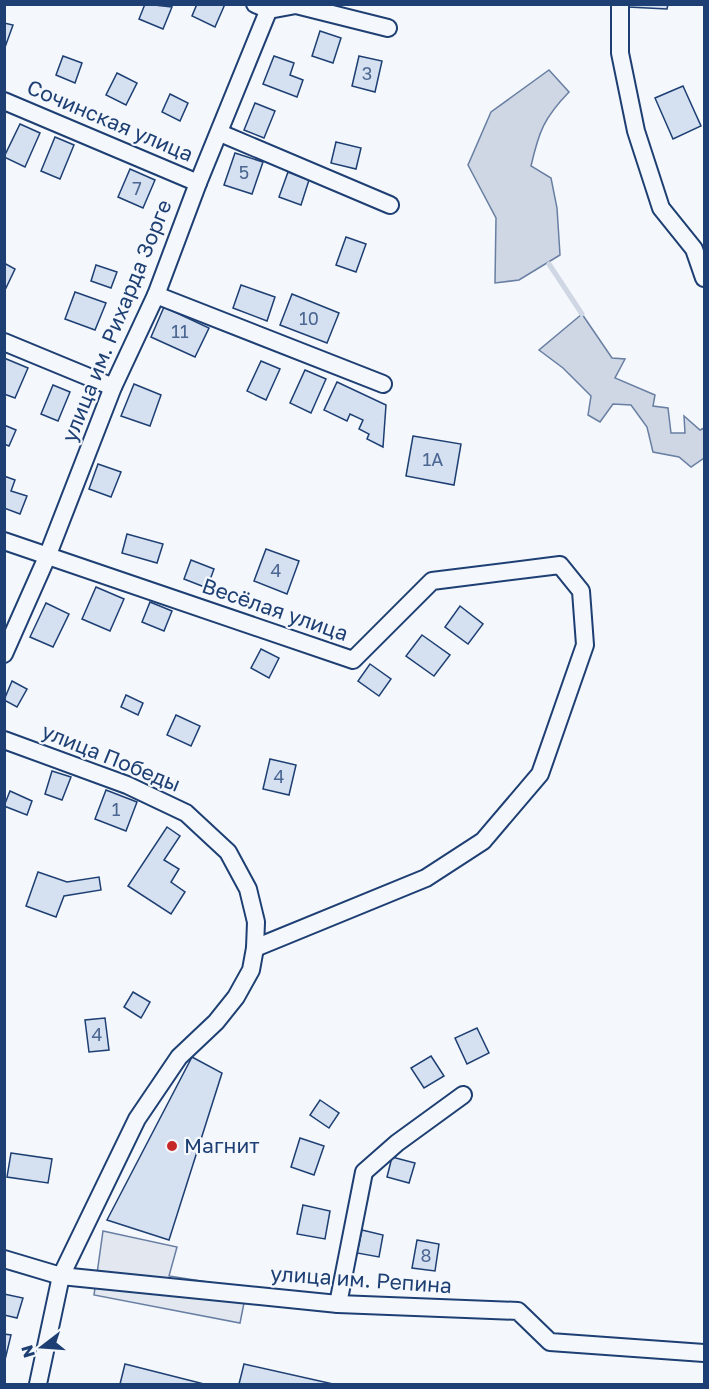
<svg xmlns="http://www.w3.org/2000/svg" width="709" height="1389" viewBox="0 0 709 1389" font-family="'Golos Text',sans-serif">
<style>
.parking{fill:#e3e8f0;stroke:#687fa3;stroke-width:1.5}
.water{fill:#cfd7e4;stroke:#687fa3;stroke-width:1.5}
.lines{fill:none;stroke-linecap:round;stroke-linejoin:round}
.stream{stroke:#cfd7e4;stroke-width:5}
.building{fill:#d5e0f0;stroke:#1d3f73;stroke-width:1.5}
.street-casing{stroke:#1d3f73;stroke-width:20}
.street{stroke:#f4f7fb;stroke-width:16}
.poi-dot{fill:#c62828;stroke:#f4f7fb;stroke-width:2}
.labels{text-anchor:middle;stroke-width:4.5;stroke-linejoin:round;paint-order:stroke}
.number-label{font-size:18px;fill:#4b6792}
.street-label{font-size:21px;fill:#1d3f73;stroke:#f4f7fb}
.poi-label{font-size:21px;fill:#1d3f73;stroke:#f4f7fb;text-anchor:start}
</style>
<rect width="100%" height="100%" fill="#f4f7fb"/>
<!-- parking -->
<path class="parking" d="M103,1231L177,1247L169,1276L247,1288L240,1323L94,1295Z"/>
<!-- water -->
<g class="water">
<path d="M549,70L569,92C544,118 539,131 531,166L551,178L557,208L560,255L519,280L495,283L496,218L468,165L491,112Z"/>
<path d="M582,314L612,358L625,359L615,378L655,395L653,406L668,408L671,433H685L684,416L700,430L704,428V458L691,467L679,457L653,452L647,427L631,405L613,404L600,422L588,415L591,396L563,368L539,350Z"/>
</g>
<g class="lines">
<!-- stream -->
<path class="stream" d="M549,264L582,314"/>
</g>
<!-- building -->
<g class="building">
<path d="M145,4L172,7L163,29L139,19Z"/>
<path d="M197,4H225L215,27L192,16Z"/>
<path d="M628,4H668L667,9L628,7Z"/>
<path d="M4,23L13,25L4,50Z"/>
<path d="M320,31L341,38L333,63L312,56Z"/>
<path d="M63,56L82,63L75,83L56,75Z"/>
<path d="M274,56L294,63L290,75L303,80L297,97L263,84Z"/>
<path d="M359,56L382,61L375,92L352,86Z"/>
<path d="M117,73L137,83L126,105L106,95Z"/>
<path d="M683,86L701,126L673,139L655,98Z"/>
<path d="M170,94L188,103L180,121L162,112Z"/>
<path d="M255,103L275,111L264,138L244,130Z"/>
<path d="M20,124L40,133L25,167L4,157Z"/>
<path d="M55,137L74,145L60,179L41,171Z"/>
<path d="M336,142L361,148L356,169L331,163Z"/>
<path d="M235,153L263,162L252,194L224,185Z"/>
<path d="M130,169L155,180L143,208L118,197Z"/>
<path d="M288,172L309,180L301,205L279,197Z"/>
<path d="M346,237L366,244L356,272L336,265Z"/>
<path d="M4,263L15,269L5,290H4Z"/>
<path d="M96,265L117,272L111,288L91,281Z"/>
<path d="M241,285L275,297L267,321L233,308Z"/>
<path d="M75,292L106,303L95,330L65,319Z"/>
<path d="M292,294L339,313L327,343L280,325Z"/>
<path d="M164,307L209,328L195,357L151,337Z"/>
<path d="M4,358L28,368L15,398L4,394Z"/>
<path d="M261,361L280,369L266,400L247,391Z"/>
<path d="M305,370L326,379L311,413L290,403Z"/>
<path d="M337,382L386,405L383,447L367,439L369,434L359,429L363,420L350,414L347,421L324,410Z"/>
<path d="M134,384L161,395L150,426L121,416Z"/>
<path d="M53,385L70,392L58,421L41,414Z"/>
<path d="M4,425L16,430L9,446L4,444Z"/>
<path d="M413,436L461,444L454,485L406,476Z"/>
<path d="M98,464L121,472L111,497L89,489Z"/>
<path d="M4,476L15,480L11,491L27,496L20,514L4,508Z"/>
<path d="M127,534L163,544L157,563L122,553Z"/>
<path d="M266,549L299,561L287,594L254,581Z"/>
<path d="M191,560L214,569L207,588L184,579Z"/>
<path d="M96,587L124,599L110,631L82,619Z"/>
<path d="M150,602L172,611L164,631L142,622Z"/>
<path d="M46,603L69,614L53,647L30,637Z"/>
<path d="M460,606L483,624L468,644L445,627Z"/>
<path d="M422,635L450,655L434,676L406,656Z"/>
<path d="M261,649L279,658L269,678L251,668Z"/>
<path d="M370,664L391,679L379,696L358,681Z"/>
<path d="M12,681L27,689L17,707L4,700Z"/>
<path d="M126,695L143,703L138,715L121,707Z"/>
<path d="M176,715L200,726L191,746L167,735Z"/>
<path d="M270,759L296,765L289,795L263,789Z"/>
<path d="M52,771L71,777L62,800L45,794Z"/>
<path d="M106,790L137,802L126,831L95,819Z"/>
<path d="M10,791L32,801L27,815L4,806Z"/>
<path d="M167,827L180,836L164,860L179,869L171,882L185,892L171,914L128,886Z"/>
<path d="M38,872L67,882L99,877L101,890L64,896L56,917L26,906Z"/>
<path d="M133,992L150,1002L141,1018L124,1007Z"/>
<path d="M105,1018L109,1050L89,1052L85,1020Z"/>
<path d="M477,1028L489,1053L467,1064L455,1038Z"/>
<path d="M431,1056L444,1076L424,1088L411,1068Z"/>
<path d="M192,1057L222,1073L169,1240L107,1220Z"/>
<path d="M320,1100L339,1113L329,1128L310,1115Z"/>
<path d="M300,1138L324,1146L314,1175L291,1167Z"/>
<path d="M11,1153L52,1159L48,1183L7,1177Z"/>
<path d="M392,1157L415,1163L409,1183L387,1177Z"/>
<path d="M303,1205L330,1211L325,1239L297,1234Z"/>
<path d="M362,1230L383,1235L379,1257L357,1253Z"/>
<path d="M417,1240L439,1244L435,1271L412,1268Z"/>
<path d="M4,1294L23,1298L17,1318L4,1315Z"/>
<path d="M4,1334L11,1335L4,1364Z"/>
<path d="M125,1364L204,1384H120Z"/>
<path d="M244,1364L333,1384H239Z"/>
</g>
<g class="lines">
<defs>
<g id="street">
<path d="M255,4L269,10L296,5L388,28"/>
<path d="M620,4V53L636,131L661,208L694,249L704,278"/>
<path d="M4,101L198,183"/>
<path d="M220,133L390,205"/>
<path d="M156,295L383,384"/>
<path d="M4,342L113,387"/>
<path d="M4,541L353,660L432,581L560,565L581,591L585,645L540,774L483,841L426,878L255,948"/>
<path d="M4,654L47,557L113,387L156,295L198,183L271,4"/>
<path d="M4,740L127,785L186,813L228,852L248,889L256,922L255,948L251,970L236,997L216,1022L179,1057L137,1119L61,1276L38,1384"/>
<path d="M4,1259L61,1276L338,1304L518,1311L550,1342L704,1353"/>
<path d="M338,1304L364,1172L397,1143L463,1095"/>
</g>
</defs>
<!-- street casing -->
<use href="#street" class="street-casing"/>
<!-- street -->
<use href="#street" class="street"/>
</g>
<!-- markers -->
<circle class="poi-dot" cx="172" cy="1146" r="6"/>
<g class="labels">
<!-- number labels -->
<g class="number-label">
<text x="367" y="80">3</text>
<text x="244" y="179">5</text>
<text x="137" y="195">7</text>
<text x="309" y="325">10</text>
<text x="180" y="338">11</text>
<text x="433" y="466">1А</text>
<text x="276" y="577">4</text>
<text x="279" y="783">4</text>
<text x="116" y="816">1</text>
<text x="97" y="1041">4</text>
<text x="426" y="1262">8</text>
</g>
<!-- street labels -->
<g class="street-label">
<text transform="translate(110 121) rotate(23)" y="7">Сочинская улица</text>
<text transform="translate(117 321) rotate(-68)" y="7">улица им. Рихарда Зорге</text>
<text transform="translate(275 610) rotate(19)" y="7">Весёлая улица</text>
<text transform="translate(111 758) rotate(22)" y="7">улица Победы</text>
<text transform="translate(361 1280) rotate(4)" y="7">улица им. Репина</text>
</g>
<!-- poi labels -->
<g class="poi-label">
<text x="184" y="1153">Магнит</text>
</g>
</g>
<!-- border -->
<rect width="709" height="1389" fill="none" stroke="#1d3f73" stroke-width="12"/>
<!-- north arrow -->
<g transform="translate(42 1347) rotate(253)" stroke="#f4f7fb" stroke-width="4.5" paint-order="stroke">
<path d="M0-4.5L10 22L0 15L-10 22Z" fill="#1d3f73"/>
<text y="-9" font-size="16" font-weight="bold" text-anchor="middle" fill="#1d3f73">N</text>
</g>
</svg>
